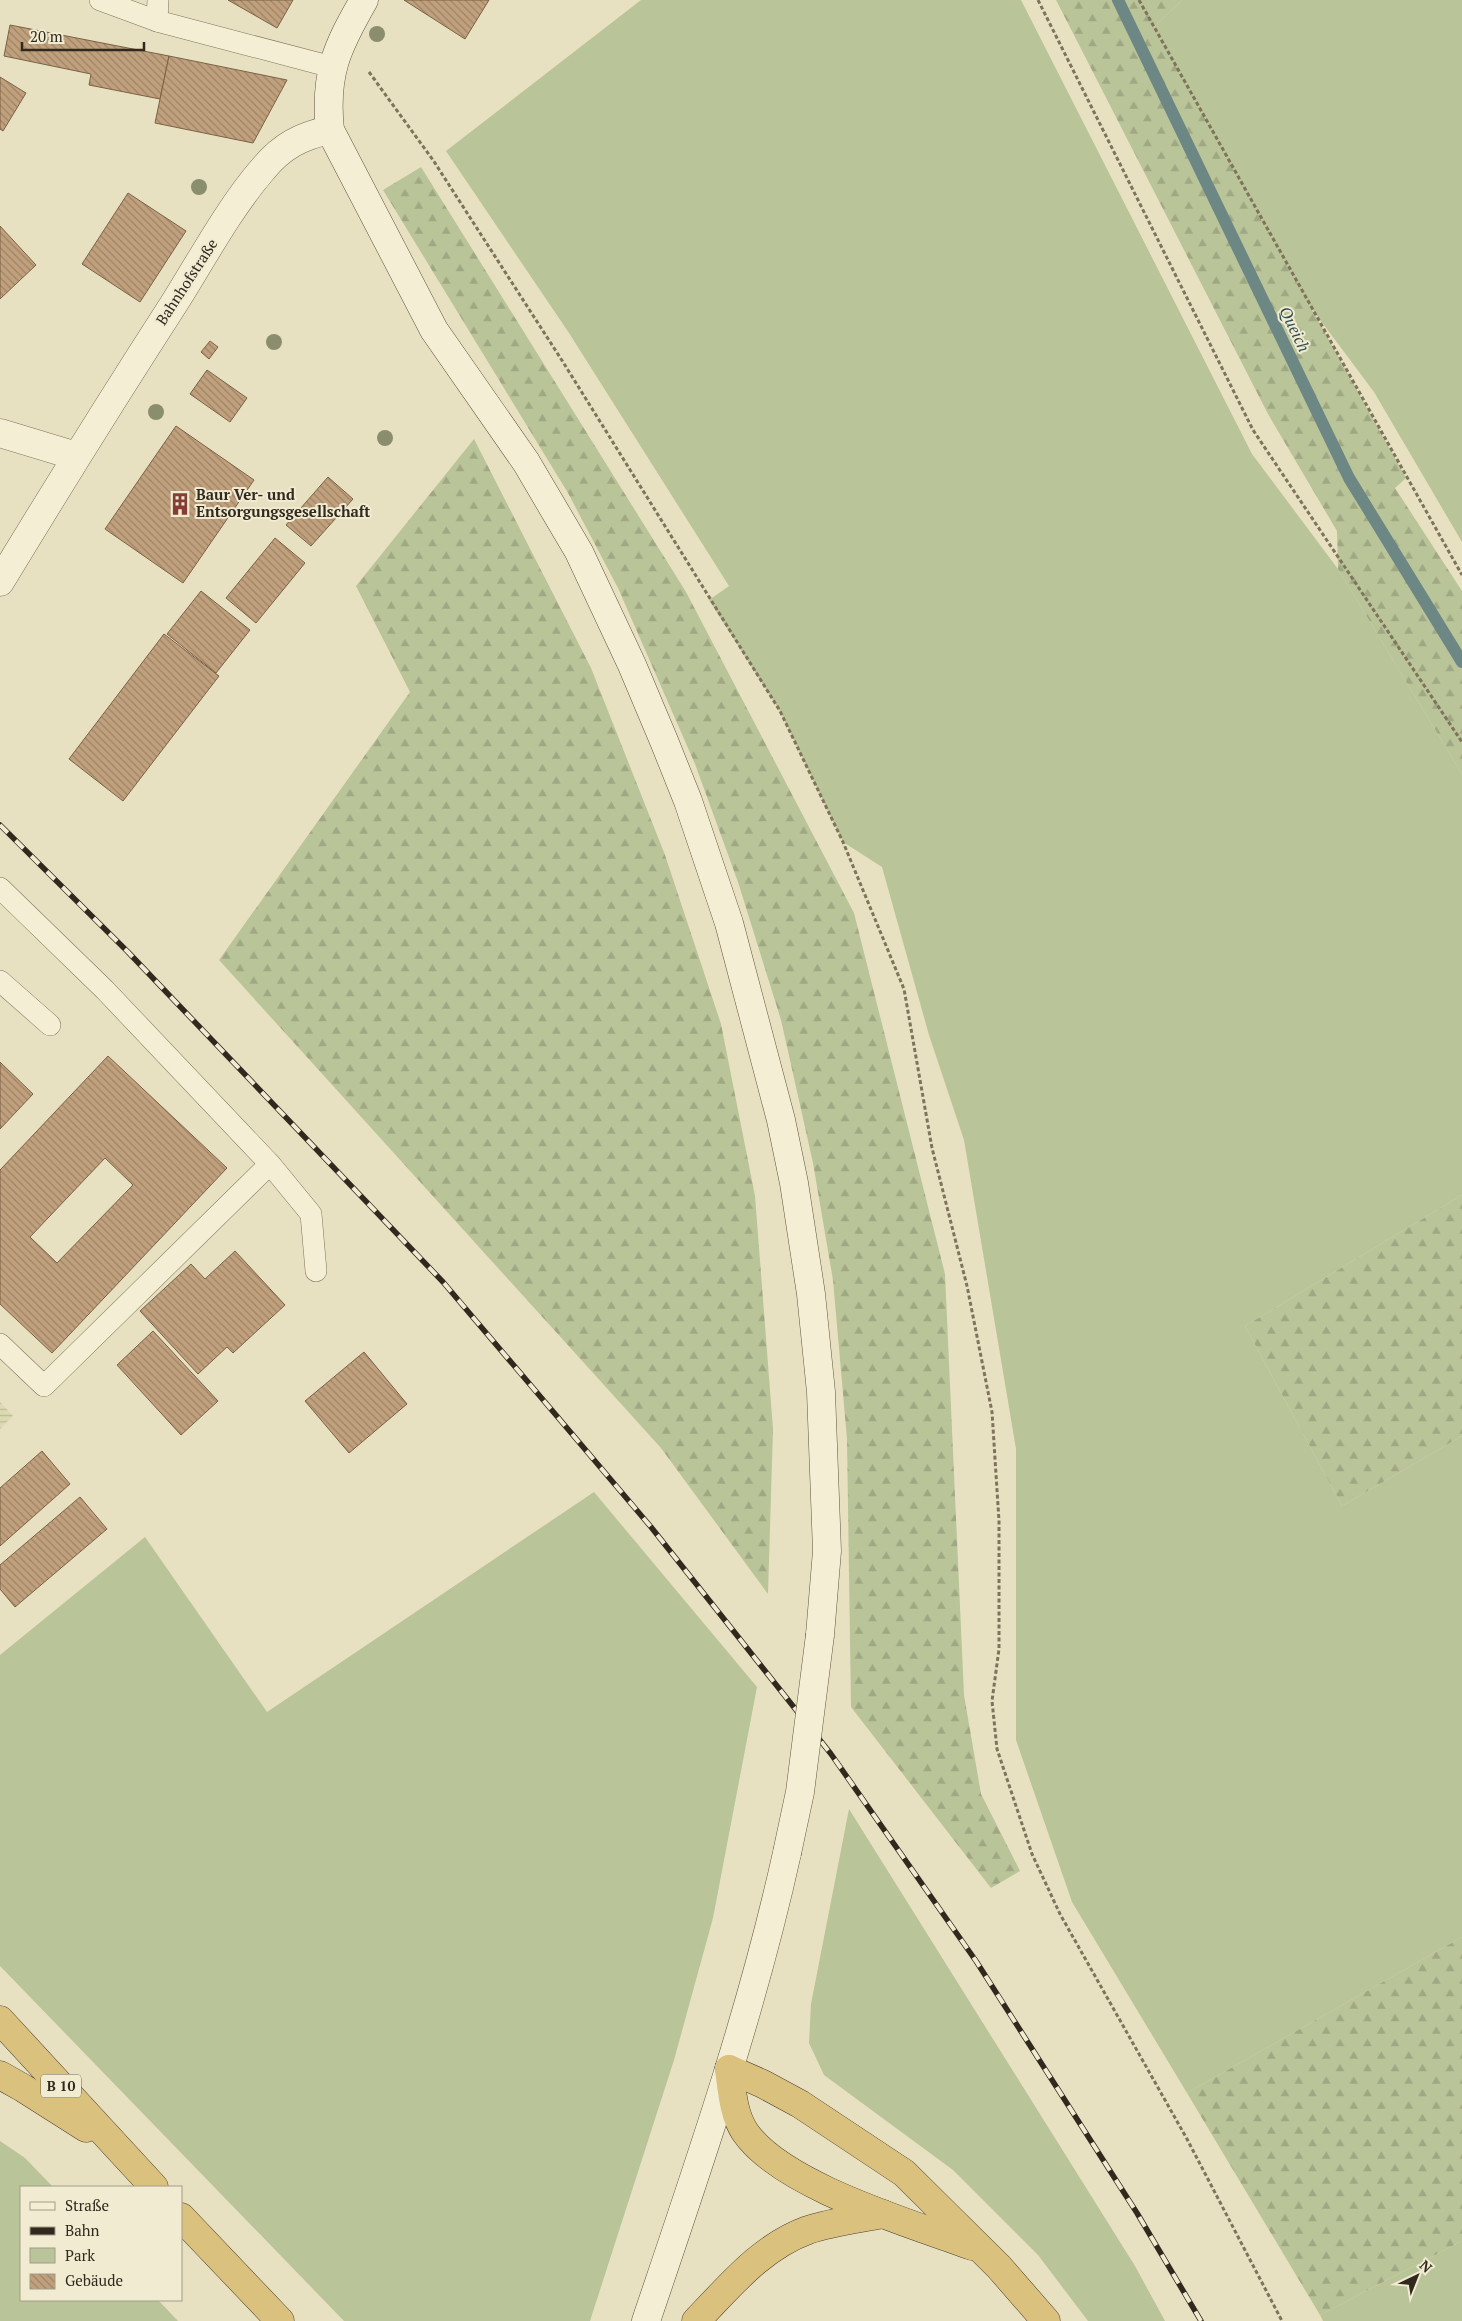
<svg xmlns="http://www.w3.org/2000/svg" width="1462" height="2321" viewBox="0 0 1462 2321" font-family="'PT Serif',serif">
<style>
.farmland{fill:url(#farmland-rules)}
.green{fill:#b9c498}
.forest{fill:url(#forest-firs)}
.lines{fill:none;stroke-linecap:round;stroke-linejoin:round}
.stream{stroke:#6c8784;stroke-width:12}
.building{fill:url(#building-back-hatch);stroke:#7b6145;fill-rule:evenodd}
.service-casing{stroke:#7f735c;stroke-width:22}
.minor-casing{stroke:#7f735c;stroke-width:29}
.tertiary-casing{stroke:#7f735c;stroke-width:29}
.secondary-casing{stroke:#61543f;stroke-width:29}
.trunk-casing{stroke:#4d412f;stroke-width:29}
.path{stroke:#7f735c;stroke-width:3;stroke-dasharray:4 2.5;stroke-linecap:butt}
.service{stroke:#f4eed4;stroke-width:21}
.minor{stroke:#f4eed4;stroke-width:28}
.tertiary{stroke:#f4eed4;stroke-width:28}
.secondary{stroke:#f4eed4;stroke-width:28}
.trunk{stroke:#dac17d;stroke-width:28}
.rail-casing{stroke:#31291e;stroke-width:5.5}
.rail{stroke:#f0ebd1;stroke-width:4;stroke-dasharray:11;stroke-linecap:butt}
.secondary-bridge-casing{stroke:#61543f;stroke-width:29;stroke-linecap:butt}
.secondary-bridge{stroke:#f4eed4;stroke-width:28}
.tree{fill:#8a8e6d}
.labels{text-anchor:middle;stroke-width:4;stroke-linejoin:round;paint-order:stroke}
.shield{fill:#f0ebd1;stroke:#6a6354;stroke-width:1}
.shield-label{font-size:14px;font-weight:bold;fill:#31291e}
.street-label{font-size:15px;fill:#31291e;stroke:#f0ebd1}
.poi-label{font-size:15px;font-weight:bold;fill:#31291e;stroke:#f0ebd1;text-anchor:start}
.water-label{font-size:16px;font-style:italic;fill:#2f4d4f;stroke:#f0ebd1}
</style>
<defs>
<pattern id="farmland-rules" width="6" height="5" patternUnits="userSpaceOnUse" patternTransform="scale(1.25)"><rect width="6" height="5" fill="#dcdab1"/><path d="M0 2.5h6" fill="none" stroke="#bdbb98"/></pattern>
<pattern id="forest-firs" width="22" height="20" patternUnits="userSpaceOnUse" patternTransform="scale(1.25)"><rect width="22" height="20" fill="#b9c498"/><path d="M5 1l3.5 6h-7zM16 11l3.5 6h-7z" fill="#a0a883"/></pattern>
<pattern id="building-back-hatch" width="6" height="6" patternUnits="userSpaceOnUse" patternTransform="scale(1.25)"><rect width="6" height="6" fill="#c1a17d"/><path d="M-1 5l2 2M0 0l6 6M5-1l2 2" fill="none" stroke="#9d8366"/></pattern>
</defs>
<rect width="100%" height="100%" fill="#e7e1c2"/>
<!-- farmland -->
<path class="farmland" d="M0,1402L13,1416L0,1429Z"/>
<!-- green -->
<g class="green">
<path d="M641,0H1021L1252,454L1338,569L1462,774V1195L1245,1326L1342,1506L1462,1436V1937L1187,2093L1072,1902L1016,1740V1449L964,1140L929,1035L882,867L843,842L780,711L709,600L729,586L569,333L446,151Z"/>
<path d="M1182,0H1462V542L1374,392L1309,305L1154,27Z"/>
<path d="M594,1492L757,1687L713,1918L674,2060L590,2321H344L0,1966V1655L145,1537L267,1712Z"/>
<path d="M849,1809L1135,2266L1165,2321H1088L1038,2255L953,2170L824,2075L809,2043L811,2004Z"/>
<path d="M0,2141L25,2158L53,2187H21V2300H158L178,2321H0Z"/>
<path d="M1462,2241V2321H1323L1320,2315Z"/>
</g>
<!-- forest -->
<g class="forest">
<path d="M1056,0H1182L1154,27L1406,478L1395,488L1462,591V774L1338,569L1337,531L1268,414Z"/>
<path d="M421,167L686,592L854,913L945,1274L964,1695L981,1794L1020,1871L991,1888L851,1707L847,1439L833,1280L813,1163L781,1020L738,882L695,764L618,588L568,493L383,190Z"/>
<path d="M474,439L591,668L665,855L721,1024L755,1196L773,1429L768,1594L661,1448L219,960L410,692L356,586Z"/>
<path d="M1462,1195V1436L1342,1506L1245,1326Z"/>
<path d="M1462,1937V2241L1320,2315L1187,2093Z"/>
</g>
<g class="lines">
<!-- stream -->
<path class="stream" d="M1118,0L1349,478L1462,662"/>
</g>
<!-- building -->
<g class="building">
<path d="M228,0H293L277,28Z"/>
<path d="M404,0H489L465,39Z"/>
<path d="M10,25L169,56L160,99L89,85L91,74L4,56Z"/>
<path d="M169,56L287,80L253,143L155,123Z"/>
<path d="M0,77L26,93L3,131L0,129Z"/>
<path d="M128,193L186,231L140,302L82,264Z"/>
<path d="M0,226L36,265L0,299Z"/>
<path d="M210,341L218,347L209,359L201,352Z"/>
<path d="M207,370L247,398L230,422L190,394Z"/>
<path d="M176,426L254,480L183,583L105,529Z"/>
<path d="M328,477L353,499L311,546L286,525Z"/>
<path d="M275,538L305,563L256,623L226,598Z"/>
<path d="M201,591L250,630L216,673L167,634Z"/>
<path d="M164,634L219,676L123,801L69,759Z"/>
<path d="M108,1056L227,1168L52,1353L0,1304V1170ZM105,1158L133,1185L57,1263L30,1237Z"/>
<path d="M0,1062L33,1094L0,1129Z"/>
<path d="M235,1251L285,1305L233,1353L227,1347L198,1374L140,1311L191,1264L205,1279Z"/>
<path d="M153,1331L218,1401L181,1435L117,1365Z"/>
<path d="M364,1352L407,1404L349,1453L305,1401Z"/>
<path d="M42,1451L70,1484L0,1546V1488Z"/>
<path d="M80,1497L107,1529L15,1607L0,1589V1565Z"/>
</g>
<g class="lines">
<defs>
<g id="service">
<path d="M100,0L157,21L332,67"/>
<path d="M157,21L158,0"/>
<path d="M0,888L105,990L270,1164L311,1214L316,1271"/>
<path d="M0,981L50,1025"/>
<path d="M0,1344L44,1386L270,1164"/>
</g>
<path id="minor" d="M0,433L76,456"/>
<path id="tertiary" d="M0,582C57,488 115,395 175,302C202,259 230,207 263,169C282,146 301,136 330,130"/>
<g id="secondary">
<path d="M364,0C337,47 324,74 330,130L434,330L526,462L579,552L632,665L664,741L688,801L729,923L781,1120L794,1183L811,1294L821,1392L827,1551L820,1635"/>
<path d="M646,2321C698,2167 752,2012 787,1853"/>
</g>
<g id="trunk">
<path d="M0,2020L154,2187"/>
<path d="M729,2069L763,2084L800,2104L904,2173L999,2267L1046,2321"/>
<path d="M729,2069C732,2090 733,2114 745,2132C782,2186 910,2223 972,2246"/>
<path d="M0,2075L23,2088L86,2128"/>
<path d="M181,2217L280,2321"/>
<path d="M696,2321C730,2286 761,2247 808,2230C832,2222 858,2219 883,2214"/>
</g>
</defs>
<!-- service casing -->
<use href="#service" class="service-casing"/>
<!-- minor casing -->
<use href="#minor" class="minor-casing"/>
<!-- tertiary casing -->
<use href="#tertiary" class="tertiary-casing"/>
<!-- secondary casing -->
<use href="#secondary" class="secondary-casing"/>
<!-- trunk casing -->
<use href="#trunk" class="trunk-casing"/>
<!-- path -->
<g class="path">
<path d="M1038,0L1253,430L1462,742"/>
<path d="M1139,0L1462,575"/>
<path d="M369,72L433,160L563,362L780,711L843,842L904,989L932,1148L967,1286L992,1412L999,1521V1649L992,1701L997,1749L1032,1854L1060,1914L1187,2139L1282,2321"/>
</g>
<!-- service -->
<use href="#service" class="service"/>
<!-- minor -->
<use href="#minor" class="minor"/>
<!-- tertiary -->
<use href="#tertiary" class="tertiary"/>
<!-- secondary -->
<use href="#secondary" class="secondary"/>
<!-- trunk -->
<use href="#trunk" class="trunk"/>
<defs>
<path id="rail" d="M0,825L128,952L443,1282L651,1527L831,1754L976,1961L1137,2213L1201,2321"/>
</defs>
<!-- rail casing -->
<use href="#rail" class="rail-casing"/>
<!-- rail -->
<use href="#rail" class="rail"/>
<defs>
<path id="secondary-bridge" d="M787,1853L800,1792L820,1635"/>
</defs>
<!-- secondary-bridge casing -->
<use href="#secondary-bridge" class="secondary-bridge-casing"/>
<!-- secondary-bridge -->
<use href="#secondary-bridge" class="secondary-bridge"/>
</g>
<!-- trees -->
<g class="tree">
<circle cx="377" cy="34" r="8"/>
<circle cx="199" cy="187" r="8"/>
<circle cx="274" cy="342" r="8"/>
<circle cx="156" cy="412" r="8"/>
<circle cx="385" cy="438" r="8"/>
</g>
<!-- icons -->
<defs>
<symbol id="building-bare" viewBox="-9 -9 18 18"><path d="M-4-6H4V6H1V3H-1V6H-4ZM-2.5-4.3h1.7v1.8h-1.7ZM.8-4.3h1.7v1.8H.8ZM-2.5-1h1.7V.8h-1.7ZM.8-1h1.7V.8H.8Z" fill="#863d33" stroke="#f0ebd1" stroke-width="2.5" paint-order="stroke"/></symbol>
</defs>
<g fill-rule="evenodd">
<use href="#building-bare" x="164" y="488" width="32" height="32"/>
</g>
<g class="labels">
<!-- shield labels -->
<rect class="shield" x="41" y="2074.5" width="40" height="23" rx="4"/>
<g class="shield-label">
<text x="61" y="2091">B 10</text>
</g>
<!-- street labels -->
<g class="street-label">
<text transform="translate(187 282) rotate(-57)" y="5">Bahnhofstraße</text>
</g>
<!-- poi labels -->
<g class="poi-label">
<text x="196" y="500">Baur Ver- und<tspan x="196" dy="17">Entsorgungsgesellschaft</tspan></text>
</g>
<!-- water labels -->
<g class="water-label">
<text transform="translate(1295 329) rotate(64)" y="6">Queich</text>
</g>
</g>
<!-- legend -->
<rect x="20" y="2186" width="162" height="115" fill="#f0ebd1" stroke="#a49d89"/>
<rect x="30" y="2202" width="25" height="8" fill="#f4eed4" stroke="#a49d89"/>
<text x="65" y="2211" font-size="15" fill="#31291e">Straße</text>
<rect x="30" y="2227" width="25" height="8" fill="#31291e" stroke="#a49d89"/>
<text x="65" y="2236" font-size="15" fill="#31291e">Bahn</text>
<rect x="30" y="2248" width="25" height="15" fill="#b9c498" stroke="#a49d89"/>
<text x="65" y="2261" font-size="15" fill="#31291e">Park</text>
<rect x="30" y="2274" width="25" height="15" fill="url(#building-back-hatch)" stroke="#a49d89"/>
<text x="65" y="2286" font-size="15" fill="#31291e">Gebäude</text>
<!-- north arrow -->
<g transform="translate(1417 2276) rotate(43)" stroke="#f0ebd1" stroke-width="4" paint-order="stroke">
<path d="M0-4L9 19L0 12L-9 19Z" fill="#31291e"/>
<text y="-8" font-size="14" font-weight="bold" text-anchor="middle" fill="#31291e">N</text>
</g>
<!-- scale -->
<path d="M22 42v8h122v-8" fill="none" stroke="#31291e" stroke-width="2.5"/>
<text x="30" y="42" font-size="15" fill="#31291e" stroke="#f0ebd1" stroke-width="4" paint-order="stroke">20 m</text>
</svg>
